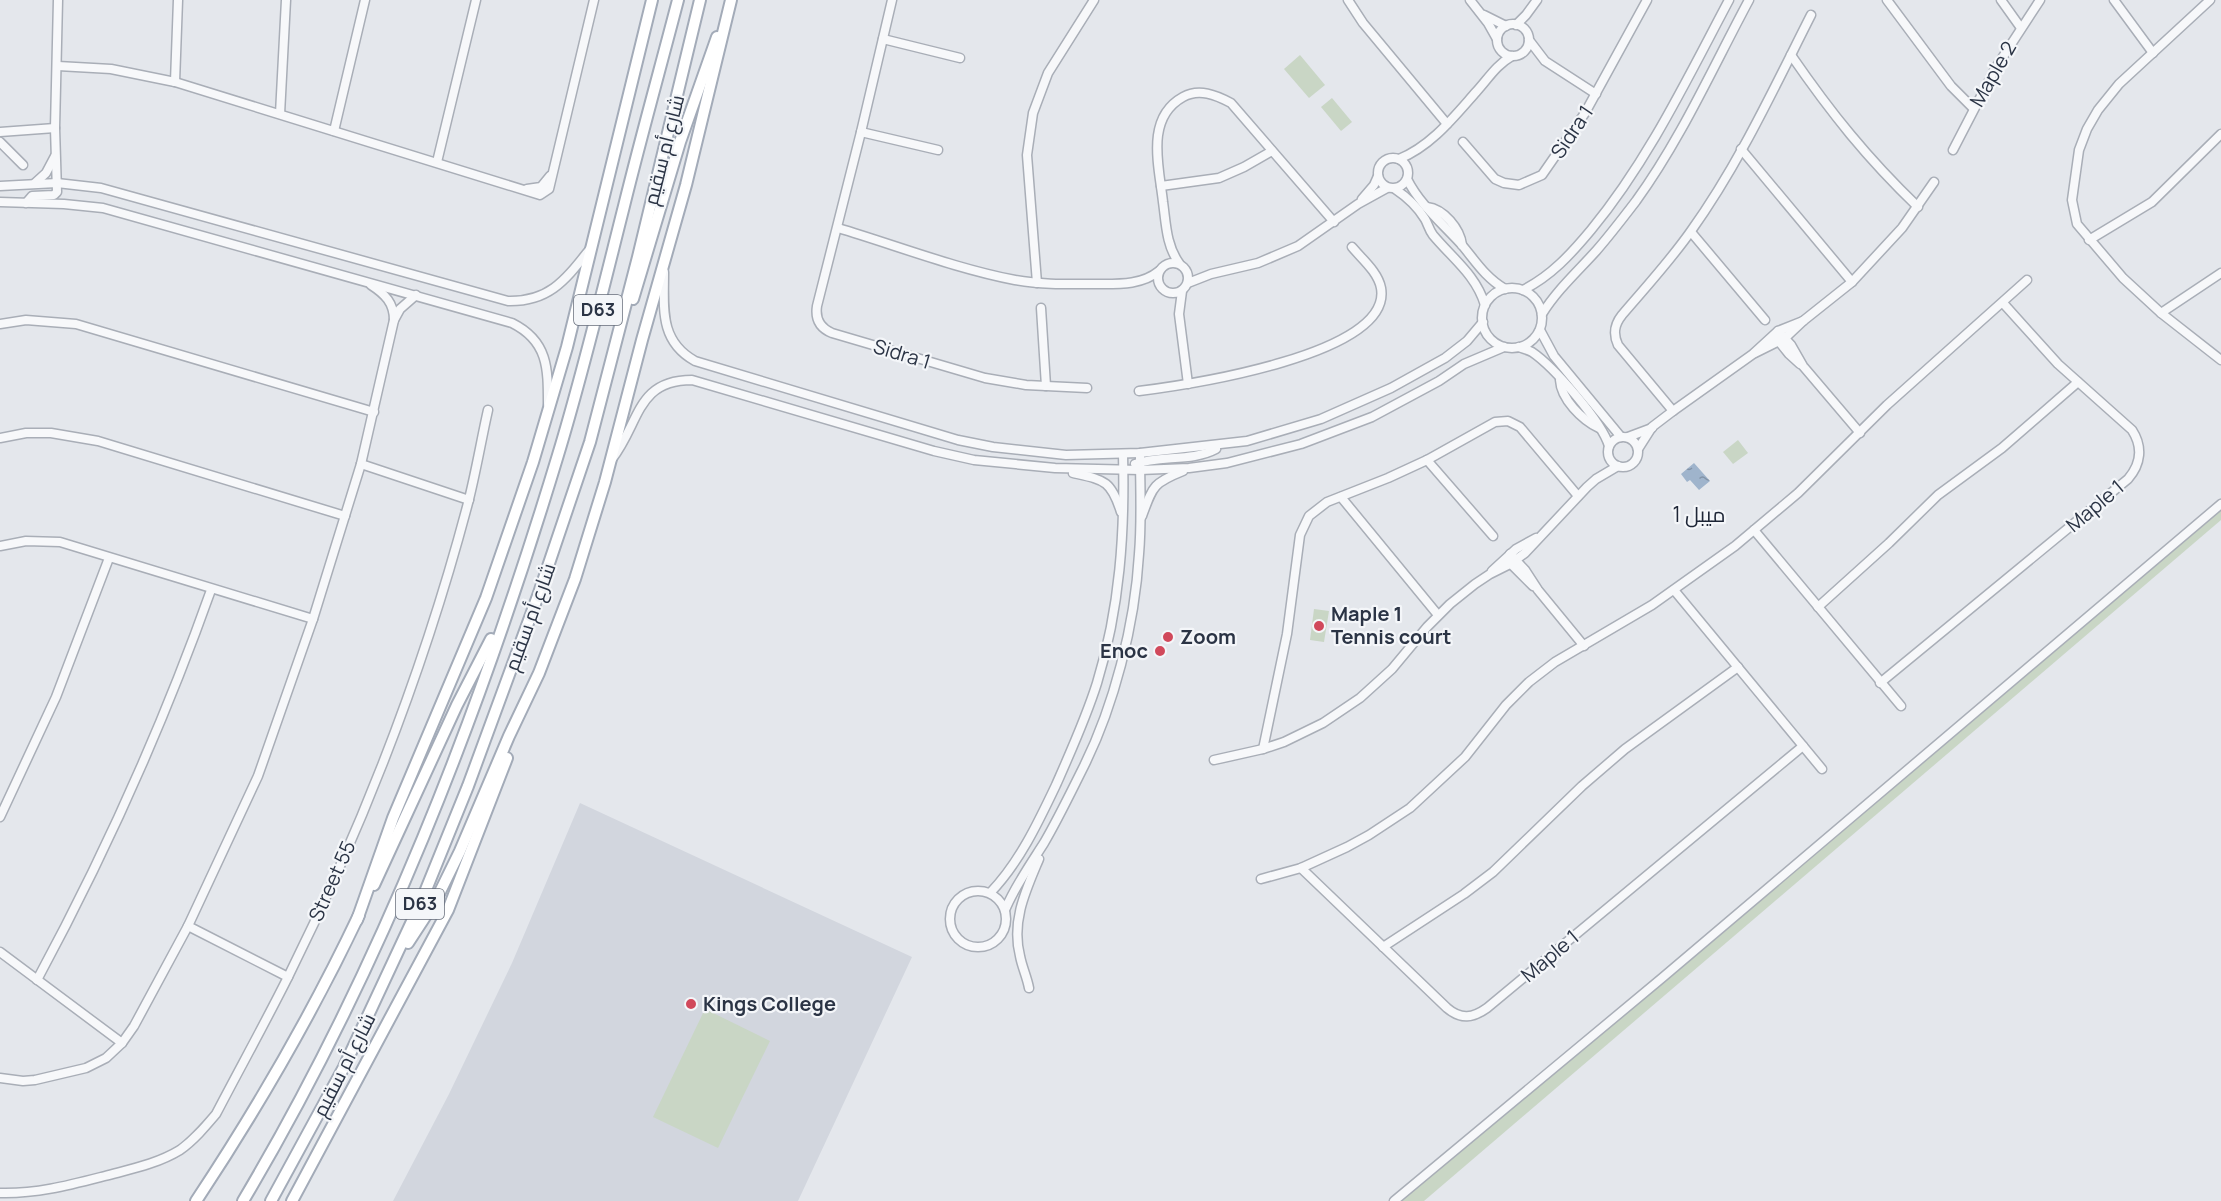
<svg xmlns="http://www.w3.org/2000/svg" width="2221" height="1201" viewBox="0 0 2221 1201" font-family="Manrope,Cairo,sans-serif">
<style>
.built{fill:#d2d6de}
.green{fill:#c9d6c5}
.water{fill:url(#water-ripples)}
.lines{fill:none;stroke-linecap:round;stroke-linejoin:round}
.minor-casing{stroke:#a9aeb7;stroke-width:11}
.major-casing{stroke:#a3abb8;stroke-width:14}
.minor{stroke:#f7f8fa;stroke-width:8}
.major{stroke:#fff;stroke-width:10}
.poi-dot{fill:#d1495b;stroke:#f4f6f9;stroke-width:2}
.labels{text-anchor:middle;stroke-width:4.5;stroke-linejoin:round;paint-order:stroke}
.shield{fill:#f4f6f9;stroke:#676e7b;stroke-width:1.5}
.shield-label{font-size:18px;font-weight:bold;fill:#2b3445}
.street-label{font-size:20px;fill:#2b3445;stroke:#f4f6f9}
.poi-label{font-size:20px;font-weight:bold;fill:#2b3445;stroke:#f4f6f9;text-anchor:start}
.neighbourhood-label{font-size:21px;fill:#1d2536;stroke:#f4f6f9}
</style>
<defs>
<pattern id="water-ripples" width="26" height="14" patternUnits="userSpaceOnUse" patternTransform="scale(1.5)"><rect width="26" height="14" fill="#9fb4cc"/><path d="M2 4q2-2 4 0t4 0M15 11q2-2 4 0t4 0" fill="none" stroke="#8293a7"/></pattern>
</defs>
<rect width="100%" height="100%" fill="#e4e7ec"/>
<!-- built -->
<path class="built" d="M580,803L912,957L798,1201H393L449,1094L512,963Z"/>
<!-- green -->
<g class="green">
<path d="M1300,55L1325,85L1309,98L1284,69Z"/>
<path d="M1332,98L1352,122L1341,131L1321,107Z"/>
<path d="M1738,440L1748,453L1733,464L1723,452Z"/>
<path d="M2221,498V520L1424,1201H1391Z"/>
<path d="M1314,609L1329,611L1324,642L1310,640Z"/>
<path d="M705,1009L770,1041L718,1148L653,1117Z"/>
</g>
<!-- water -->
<path class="water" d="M1694,463L1710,481L1699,490L1690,480L1687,482L1681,474Z"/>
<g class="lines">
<defs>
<g id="minor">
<path d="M892,0L861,132L817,306C815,319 820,328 832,333L985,378L1026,385L1087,388"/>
<path d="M1348,0L1363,23L1447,124"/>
<path d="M1470,0L1488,23L1497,39"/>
<path d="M1887,0L1951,86L1973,108"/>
<path d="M2001,0L2021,28"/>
<path d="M2114,0L2153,53"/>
<path d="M2210,0L2119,84L2098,110L2087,129L2079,150L2072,200L2077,224L2123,278L2161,313L2221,360"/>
<path d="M1484,15L1506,26"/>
<circle cx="1513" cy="40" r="16"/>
<path d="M1516,25L1526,15L1537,0"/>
<path d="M883,39L960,58"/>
<path d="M1529,40L1545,61L1596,94"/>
<path d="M1791,55C1831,113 1867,158 1918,207"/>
<path d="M58,66L111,69L175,82L540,195L549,189L594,0"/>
<path d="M175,82L178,0"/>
<path d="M280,114L286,0"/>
<path d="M334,131L365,0"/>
<path d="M0,132L55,128"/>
<path d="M861,132L938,150"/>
<path d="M0,142L23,165"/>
<path d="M1463,142L1495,179L1504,183L1519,185L1542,175L1585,113L1647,0"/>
<path d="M1741,149L1852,282"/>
<path d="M1953,150L1995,69L2040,0"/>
<circle cx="1393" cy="173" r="15"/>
<path d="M1399,159C1431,146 1453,118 1476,92C1488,79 1496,65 1512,56"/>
<path d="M437,162L476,0"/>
<path d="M1407,179C1420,205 1443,224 1462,245C1476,262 1486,278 1505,289"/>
<path d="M35,183L46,173L55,156"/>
<path d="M0,186L57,183L101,188L508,301C550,302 566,279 590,249"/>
<path d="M1161,186L1219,178L1244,167L1272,151"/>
<path d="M527,189L541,187L550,176"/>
<path d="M1395,189C1407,197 1417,206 1425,219C1428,224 1429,230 1433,235C1453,259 1476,275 1485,305"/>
<path d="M1362,199L1374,185L1378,176"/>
<path d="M0,202L64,204L103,208L512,323C548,341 548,368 548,404"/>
<path d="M26,203L32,196L54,195L57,192L55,128L58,0"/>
<path d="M1427,207C1444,209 1460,229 1462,245"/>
<path d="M838,228C895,245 957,269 1015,280C1043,285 1070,284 1098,284C1119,284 1142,285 1159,271"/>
<path d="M1691,232L1765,320"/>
<path d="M2089,240L2152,202L2221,134"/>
<circle cx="1173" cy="278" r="15"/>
<path d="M1179,263C1166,245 1166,223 1163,202C1159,166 1145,118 1183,97C1199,88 1216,95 1231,103L1334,222"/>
<path d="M664,272C664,308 659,341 695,361L958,440L993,447L1066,455L1140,453L1247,441L1321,419L1391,388L1445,358L1467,341L1483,322"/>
<path d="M1037,283L1027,155L1033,113L1048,73L1094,0"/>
<path d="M1188,283L1211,274L1258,263L1298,246L1358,204L1387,188"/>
<path d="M371,285C385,294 394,303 394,320"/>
<circle cx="1512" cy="318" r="30"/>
<path d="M1523,290C1551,276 1571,254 1591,230C1648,161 1687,79 1729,0"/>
<path d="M1182,291L1179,314L1188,384"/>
<path d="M1041,308L1046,386"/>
<path d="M2161,313L2221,273"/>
<path d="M1542,314C1557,290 1577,272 1596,251C1610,235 1623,218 1636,201C1681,139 1713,67 1749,0"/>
<path d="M0,324L26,320L76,324L374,412"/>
<path d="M1540,330L1554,356L1621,437"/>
<path d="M1778,331L1791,345L1803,366L1860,433"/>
<path d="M1777,339L1789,354L1800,364"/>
<path d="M1519,347C1524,349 1528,350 1532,352C1554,367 1602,422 1609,446"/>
<path d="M1754,353L1778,331L1803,321"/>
<path d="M1560,380C1561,399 1582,420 1599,428"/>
<path d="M1139,391C1186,385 1393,355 1381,288C1378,272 1362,259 1352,247"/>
<path d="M1673,411L1618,345C1613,334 1614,325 1622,315C1645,288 1670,261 1691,231C1739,164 1774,88 1811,15"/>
<circle cx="1623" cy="452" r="15"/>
<path d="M1628,437L1652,428"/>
<path d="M0,438L26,433H51L98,441L345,516"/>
<path d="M1638,449L1652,427L1673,411L1753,354L1785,338L1803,321L1852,282L1902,228L1934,182"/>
<path d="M612,459C640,423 636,380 692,380L934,451L974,460L1055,468L1140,470L1189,468L1227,463L1301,444L1372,417L1439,381L1464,364L1504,347"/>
<path d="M1427,460L1493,536"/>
<path d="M361,464L469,500"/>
<path d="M1135,464C1160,455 1192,462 1216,449"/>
<path d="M1073,473C1104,480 1111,480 1121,512"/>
<path d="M1341,497L1438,615"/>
<path d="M1142,516C1153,486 1153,483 1183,471"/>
<path d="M1754,530L1901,706"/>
<path d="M0,546L26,541L60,542L313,619"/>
<path d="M1510,554L1525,570L1538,590L1584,646"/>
<path d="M1508,561L1533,586"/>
<path d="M1492,571L1516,549L1536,538"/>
<path d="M1674,590L1822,769"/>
<path d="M1818,607L1889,543L1938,495L2002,448L2078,382"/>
<path d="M1880,683L2128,479C2141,464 2143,447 2132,430L2058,364L2003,303"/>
<path d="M1263,749L1287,634L1300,535L1309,516L1327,502L1388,478L1427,460L1495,422L1508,421L1520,427L1578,496"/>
<path d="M1214,760L1263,749L1284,742L1323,723L1360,698L1392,669L1427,627L1450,604L1475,584L1490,574L1510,564L1525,553L1587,487L1596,479L1618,466"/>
<path d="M0,817L56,697L109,558"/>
<path d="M1301,868L1447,1008C1461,1020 1473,1018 1487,1008L1803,746"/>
<path d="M1261,879L1301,868L1347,847L1369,835L1410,808L1465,757L1506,705L1529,682L1555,662L1652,605L1735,546L1798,493L1887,405L2027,280"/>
<circle cx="978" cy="919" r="28"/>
<path d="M990,893C1019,863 1038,823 1056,785C1071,751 1086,718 1097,683C1120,608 1125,532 1123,454"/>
<path d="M1005,910C1015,886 1030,865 1044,843C1058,819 1070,794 1082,770C1114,707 1135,624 1139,554C1142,520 1140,487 1140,453"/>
<path d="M188,926L288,977"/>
<path d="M1383,947L1464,894L1493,872L1582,786L1625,749L1738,667"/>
<path d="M0,952L122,1043"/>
<path d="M37,980C105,854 163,725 211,590"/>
<path d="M1029,988C1027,977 1022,967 1020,956C1011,921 1026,890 1039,859"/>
<path d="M0,1078L23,1081L35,1080L86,1068L106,1058L122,1043L134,1026L188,926L258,776L313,619L361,464L394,320L400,309L416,295"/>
<path d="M0,1193C37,1194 70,1185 105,1176C131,1169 157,1164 180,1150C194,1140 205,1127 216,1114C240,1068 265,1023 288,977C363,826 425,666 468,503C476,472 481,441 488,410"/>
<path d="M1394,1201L1662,978L2221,504"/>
</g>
<g id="major">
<path d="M633,299L680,142L717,37"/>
<path d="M374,885L457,705L491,639"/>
<path d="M357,920L393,818L486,598L533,462L567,347L652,0"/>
<path d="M408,943L436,900L460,851L509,736L539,673L575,579L605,482L642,340L686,185L731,0"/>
<path d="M196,1201C257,1109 312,1014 359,915"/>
<path d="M243,1201C381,969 480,713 558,455C583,373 603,289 624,206C641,137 660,69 678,0"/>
<path d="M271,1201L344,1067L421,902L468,786L539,593L590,442L638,257L700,0"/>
<path d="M292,1201L448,910L507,758"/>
</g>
</defs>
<!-- minor casing -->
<use href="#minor" class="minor-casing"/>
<!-- major casing -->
<use href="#major" class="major-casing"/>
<!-- minor -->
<use href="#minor" class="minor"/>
<!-- major -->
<use href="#major" class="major"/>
</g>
<!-- markers -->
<g class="poi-dot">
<circle cx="1319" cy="626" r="6"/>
<circle cx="1168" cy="637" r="6"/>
<circle cx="1160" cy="651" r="6"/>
<circle cx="691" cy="1004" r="6"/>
</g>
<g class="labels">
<!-- shield labels -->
<g class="shield">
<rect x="574" y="295" width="48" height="30" rx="4.5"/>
<rect x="396" y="889" width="48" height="30" rx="4.5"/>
</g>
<g class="shield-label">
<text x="598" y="316">D63</text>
<text x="420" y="910">D63</text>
</g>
<!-- street labels -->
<g class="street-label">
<text transform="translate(1993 74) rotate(-60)" y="7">Maple 2</text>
<text transform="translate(1572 132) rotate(-56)" y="7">Sidra 1</text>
<text transform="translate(664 150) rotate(-76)" y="7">شارع أم سقيم</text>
<text transform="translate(902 354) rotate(17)" y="7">Sidra 1</text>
<text transform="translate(2095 506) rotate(-40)" y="7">Maple 1</text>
<text transform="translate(530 617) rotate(-70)" y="7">شارع أم سقيم</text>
<text transform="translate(332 881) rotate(-66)" y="7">Street 55</text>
<text transform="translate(1550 956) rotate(-40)" y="7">Maple 1</text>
<text transform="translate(344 1065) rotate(-63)" y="7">شارع أم سقيم</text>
</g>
<!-- poi labels -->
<g class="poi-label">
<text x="1331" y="621">Maple 1<tspan x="1331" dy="23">Tennis court</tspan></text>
<text x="1180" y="644">Zoom</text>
<text x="1148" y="658" text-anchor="end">Enoc</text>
<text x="703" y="1011">Kings College</text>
</g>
<!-- neighbourhood labels -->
<g class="neighbourhood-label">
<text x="1699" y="522">ميبل 1</text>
</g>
</g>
</svg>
